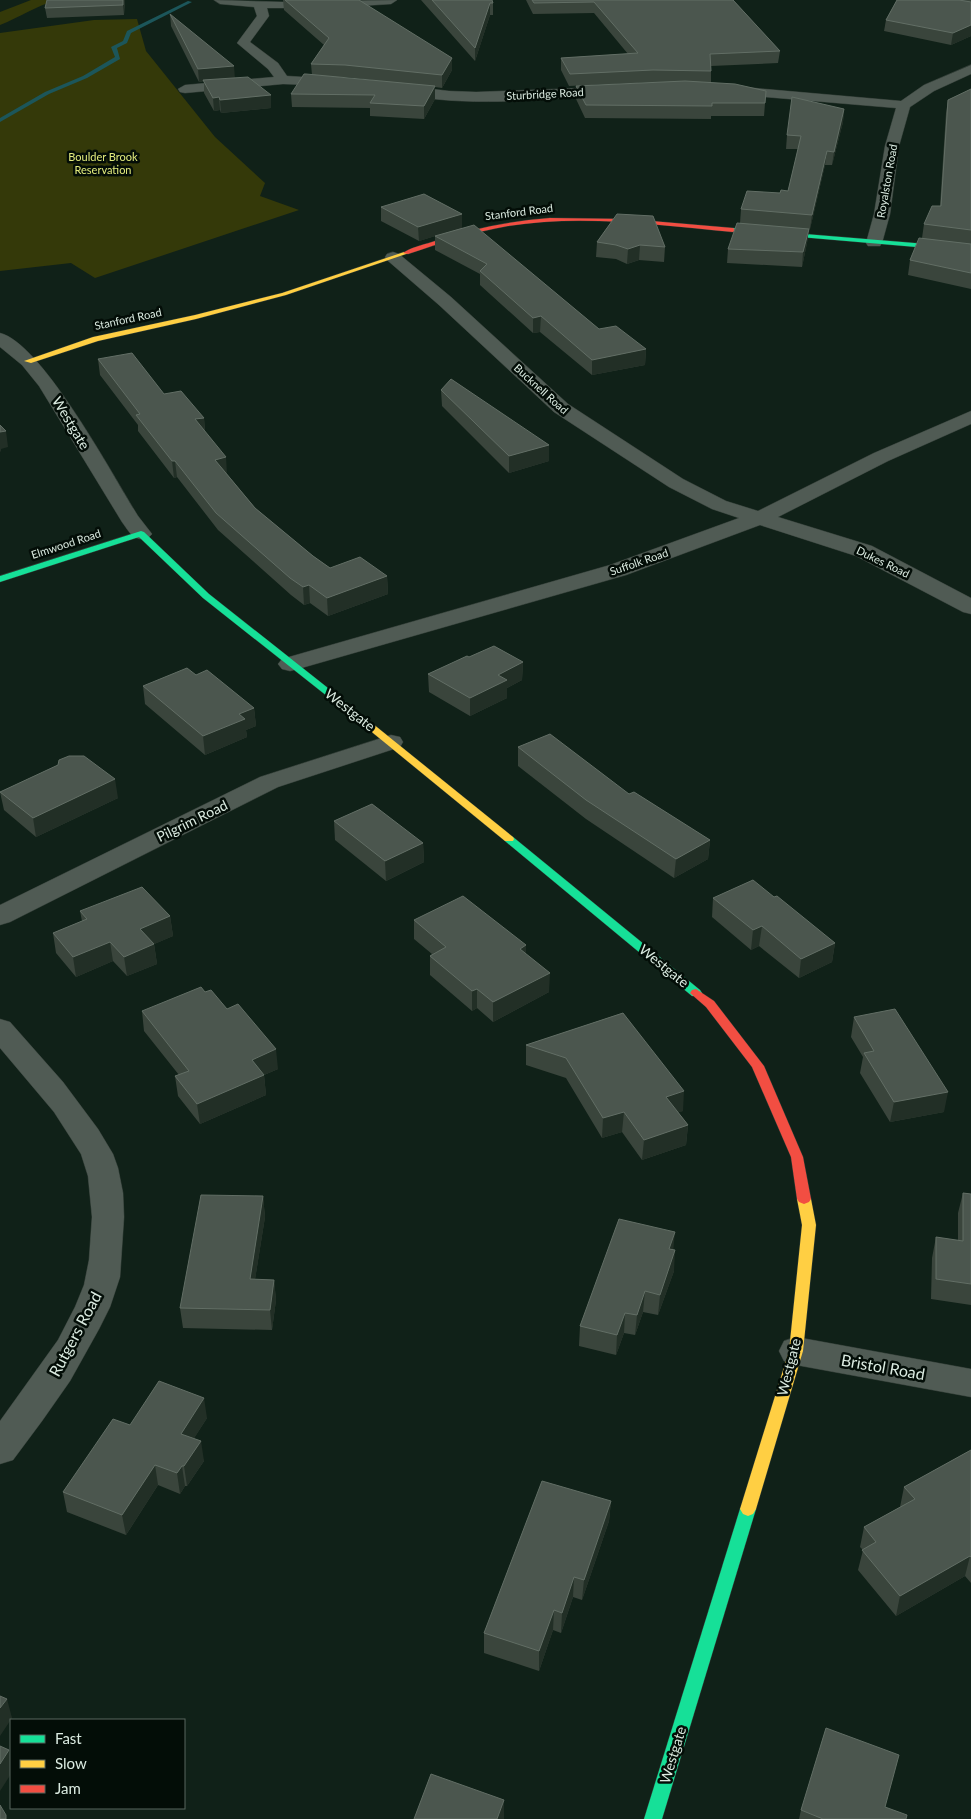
<svg xmlns="http://www.w3.org/2000/svg" width="971" height="1819" viewBox="0 0 971 1819" font-family="Lato,sans-serif">
<style>
.green{fill:#343909}
.lines{fill:none;stroke-linecap:round;stroke-linejoin:round}
.stream{fill:#1c565a;fill-rule:evenodd}
.street-casing{stroke:#303c35;stroke-width:1}
.fast-casing{stroke:#303c35;stroke-width:1}
.slow-casing{stroke:#303c35;stroke-width:1}
.jam-casing{stroke:#303c35;stroke-width:1}
.street{fill:#505b54;fill-rule:evenodd}
.fast{fill:#16e098;fill-rule:evenodd}
.slow{fill:#ffcf43;fill-rule:evenodd}
.jam{fill:#f24e42;fill-rule:evenodd}
.wall{fill:#3a453c;fill-rule:evenodd}
.shaded-wall{fill:#222f26}
.building{fill:#4b564e;stroke:#626e65}
.labels{text-anchor:middle;stroke-width:5;stroke-linejoin:round;paint-order:stroke}
.far-street-label{font-size:11px;fill:#dbebe1;stroke:#030d07}
.far-park-label{font-size:11px;fill:#e2eb7d;stroke:#030d07}
.street-label{font-size:14px;fill:#dbebe1;stroke:#030d07}
.near-street-label{font-size:16px;fill:#dbebe1;stroke:#030d07}
</style>
<rect width="100%" height="100%" fill="#102118"/>
<!-- green -->
<g class="green">
<path d="M31,0H57C36,6 20,17 0,25V12Z"/>
<path d="M137,19L146,51L215,137L265,183L260,196L299,210L95,278L71,263L0,271V33L94,20Z"/>
</g>
<g class="lines">
<!-- stream -->
<path class="stream" d="M188,1L192,2L131,33L127,43L117,48L120,59L87,78L49,94L0,122V118L45,92L83,76L115,57L111,47L123,41L127,31Z"/>
<defs>
<g id="street">
<path d="M214,0L284,2L397,0L391,4L327,8H267L269,16L250,42L278,63L287,76L336,79L341,80L343,83L341,86L283,84L185,93L180,92L178,89L185,85L274,77L268,69L237,43L257,16L254,7L220,4Z"/>
<path d="M971,65V74L934,91L910,107L899,146L890,214L882,243L880,246H868L866,243L874,214L885,146L896,108L730,94L723,90L730,86L901,101L924,85Z"/>
<path d="M398,85L449,91L476,92L612,87L619,91L612,95C541,99 463,109 393,92L391,89Z"/>
<path d="M393,252L399,254L451,297L568,404L683,479L726,501L758,511L874,453L971,411V424L888,461L778,517L872,546L971,598V614L963,612L856,556L760,525L626,575L298,669L290,671L282,669L278,664L282,659L610,565L739,518L712,509L669,487L554,412L439,305L387,260L385,257L387,254Z"/>
<path d="M0,333C42,343 113,476 138,516L152,534L148,538C134,542 130,533 122,522L39,386L22,365L0,347Z"/>
<path d="M391,735L400,737L403,742L400,747L278,787L10,922L0,925V905L260,777Z"/>
<path d="M0,1019L10,1022L63,1082L98,1129L113,1154L118,1168L123,1193L124,1217L120,1277L110,1307L99,1329L70,1381L42,1421L13,1460L0,1464V1421L58,1340L75,1307L84,1285L89,1260L92,1217L88,1176L81,1154L54,1112L0,1048Z"/>
<path d="M796,1337L971,1369V1397L796,1365L784,1361L779,1351L784,1341Z"/>
</g>
<g id="fast">
<path d="M733,228L951,246L971,250V254L951,250L731,231L730,230Z"/>
<path d="M141,531L144,532L209,594L357,711L359,713L357,715H351L203,598L139,537L0,582V576Z"/>
<path d="M509,836L513,837L700,990L702,993L700,996H692L505,841L504,839Z"/>
<path d="M748,1502L753,1504L756,1509L662,1819H644L740,1509L743,1504Z"/>
</g>
<g id="slow">
<path d="M404,252L409,253L286,295L196,319L98,341L31,363L24,361L93,337L195,315L282,293Z"/>
<path d="M354,710L357,711L513,837L514,839L513,841H505L351,715L349,713Z"/>
<path d="M804,1194L809,1196L811,1199L816,1225L803,1351L756,1509L753,1514L748,1516L743,1514L740,1509L789,1351L802,1225L797,1199L799,1196Z"/>
</g>
<g id="jam">
<path d="M550,218L628,219L733,228L736,230L733,232C659,225 582,214 508,226C474,232 441,243 408,254L403,253C410,248 422,245 432,242C471,229 509,221 550,218Z"/>
<path d="M696,989L714,1001L764,1066L803,1157L811,1199L809,1202L804,1204L799,1202L797,1199L791,1157L752,1067L706,1007L690,993L692,990Z"/>
</g>
</defs>
<!-- street casing -->
<use href="#street" class="street-casing"/>
<!-- fast casing -->
<use href="#fast" class="fast-casing"/>
<!-- slow casing -->
<use href="#slow" class="slow-casing"/>
<!-- jam casing -->
<use href="#jam" class="jam-casing"/>
<!-- street -->
<use href="#street" class="street"/>
<!-- fast -->
<use href="#fast" class="fast"/>
<!-- slow -->
<use href="#slow" class="slow"/>
<!-- jam -->
<use href="#jam" class="jam"/>
</g>
<!-- wall -->
<g class="wall">
<path d="M47,0H125L124,15L47,18L45,8Z"/>
<path d="M283,0H359L452,70L442,88L435,87V99L424,119L370,116V108L292,107L291,94L312,75L311,64L324,45L284,10ZM331,77H345L390,82Z"/>
<path d="M421,0H492L493,3V15H490L475,61Z"/>
<path d="M526,0H733L780,51L778,63L711,66V83L766,91L764,116H711V119L585,118L576,99V86L660,82L569,86L561,70V58L628,54L594,13L533,14Z"/>
<path d="M897,0H971V36L951,45L884,31L886,20Z"/>
<path d="M170,14L235,78L271,108L221,113L220,110L214,111L204,93V81L199,82L171,26Z"/>
<path d="M971,89V289L908,275L910,260L922,238L924,224L940,206L946,113L948,100Z"/>
<path d="M844,109L843,122L832,165H825L810,229H809L807,243L802,267L727,263L728,249L740,223L741,209L780,193L788,191L798,149H786L787,135Z"/>
<path d="M381,207L462,214V228L599,329L646,349L645,365L592,375L540,332L533,333L480,285V274L435,250V236L419,241L381,221Z"/>
<path d="M617,214L665,247L664,262L639,260L627,264L616,259L596,257L597,242Z"/>
<path d="M98,359L164,394L204,418L205,432L227,474L255,508L313,556L330,568L387,576L388,594L328,616L310,603L304,605L291,595L218,530L177,477L174,478L138,431V425L100,375Z"/>
<path d="M441,390L549,445V461L509,473L442,406Z"/>
<path d="M469,657L523,662L522,680L507,688V698L470,716L429,692L428,674Z"/>
<path d="M143,686L254,708L256,726L246,730L247,737L205,755L145,704Z"/>
<path d="M518,747L629,794L710,840L708,859L674,878L586,819L518,766Z"/>
<path d="M58,765L118,798L36,837L4,810L0,792Z"/>
<path d="M334,821L423,843L424,862L386,881L335,840Z"/>
<path d="M774,897L835,943L832,962L799,978L759,946L751,950L712,917L713,898Z"/>
<path d="M80,911L170,916L173,936L154,944L157,964L127,976L113,961L76,977L56,953L53,933L82,921Z"/>
<path d="M414,920L526,954L549,992L493,1022L477,1008L472,1011L430,975V956L432,954L414,939Z"/>
<path d="M142,1011L278,1069L264,1075L266,1095L200,1124L178,1096L175,1076L179,1075L144,1031Z"/>
<path d="M623,1013L683,1111L678,1112L688,1125L686,1145L642,1160L622,1132L602,1138L566,1078L526,1065V1045Z"/>
<path d="M854,1017L944,1112L890,1122L860,1073L863,1057L851,1037Z"/>
<path d="M963,1193L971,1194V1305L931,1299L932,1258L936,1237L958,1241V1213Z"/>
<path d="M263,1196L265,1217L255,1279L274,1280L276,1300L272,1330L183,1328L180,1308Z"/>
<path d="M673,1250L674,1271L658,1315L643,1312L635,1335L624,1333L616,1355L579,1346L580,1326Z"/>
<path d="M207,1418L194,1438L204,1461L187,1486H185L180,1494L158,1485L126,1535L67,1512L63,1492L130,1425Z"/>
<path d="M971,1450V1583L965,1576L896,1616L858,1570L863,1550L860,1547L864,1527L900,1507L904,1487Z"/>
<path d="M611,1501L609,1521L582,1600L573,1597L561,1633L553,1630L539,1671L484,1653V1633Z"/>
<path d="M885,1808L906,1819H799L801,1810Z"/>
</g>
<!-- shaded-wall -->
<g class="shaded-wall">
<path d="M123,0H125L124,15L123,5Z"/>
<path d="M490,3V15L475,61V48Z"/>
<path d="M971,25V36L951,45L953,33Z"/>
<path d="M452,58V70L442,88V75Z"/>
<path d="M234,66L235,79L203,80L204,81L199,82L198,69Z"/>
<path d="M435,86V99L424,119V106Z"/>
<path d="M271,95V108L221,113L220,100Z"/>
<path d="M219,97L220,110L214,111L213,98Z"/>
<path d="M844,109L843,122L832,165L834,152Z"/>
<path d="M827,151L825,165L810,229L812,215Z"/>
<path d="M462,214V228L419,241L418,227Z"/>
<path d="M809,229L807,243L802,267L803,252Z"/>
<path d="M640,245L639,260L627,264L628,249Z"/>
<path d="M541,316L540,332L533,333V318Z"/>
<path d="M646,349L645,365L592,375V360Z"/>
<path d="M204,418L205,434L195,419Z"/>
<path d="M6,431L8,447L1,449V451L0,452V432Z"/>
<path d="M549,445V461L509,473V456Z"/>
<path d="M226,457L227,474L215,460Z"/>
<path d="M172,461H175L177,477L174,478Z"/>
<path d="M387,576L388,594L328,616L327,598Z"/>
<path d="M309,585L310,603L304,605L303,587Z"/>
<path d="M523,662L522,680L507,688V698L470,716V698L498,675Z"/>
<path d="M254,708L256,726L246,730L247,737L205,755L203,736L239,714Z"/>
<path d="M115,779L118,798L36,837L33,818Z"/>
<path d="M710,840L708,859L674,878L676,859Z"/>
<path d="M423,843L424,862L386,881L385,861Z"/>
<path d="M170,916L173,936L143,949L140,929Z"/>
<path d="M762,926L759,946L751,950L753,930Z"/>
<path d="M110,942L113,961L76,977L73,957Z"/>
<path d="M835,943L832,962L799,978L801,959Z"/>
<path d="M154,944L157,964L127,976L124,957Z"/>
<path d="M526,945V964L520,949Z"/>
<path d="M550,973L549,992L493,1022V1002Z"/>
<path d="M477,989V1008L472,1011V991Z"/>
<path d="M276,1049L278,1069L264,1075L266,1095L200,1124L197,1104L252,1060Z"/>
<path d="M684,1091L683,1111L664,1117L666,1097Z"/>
<path d="M948,1092L944,1112L890,1122L894,1102Z"/>
<path d="M624,1112L622,1132L602,1138L603,1118Z"/>
<path d="M688,1125L686,1145L642,1160L644,1140Z"/>
<path d="M263,1196L265,1217L252,1299L250,1279Z"/>
<path d="M675,1232L673,1253L669,1249Z"/>
<path d="M675,1250L674,1271L658,1315L660,1295Z"/>
<path d="M274,1280L276,1300L272,1330L270,1310Z"/>
<path d="M645,1291L643,1312L635,1335L637,1315Z"/>
<path d="M625,1313L624,1333L616,1355L617,1335Z"/>
<path d="M204,1398L207,1418L184,1454L181,1434Z"/>
<path d="M201,1441L204,1461L187,1486L184,1466Z"/>
<path d="M155,1465L158,1485L126,1535L122,1515Z"/>
<path d="M182,1466L185,1486L180,1494L177,1473Z"/>
<path d="M611,1501L609,1521L582,1600L584,1580Z"/>
<path d="M970,1556L965,1576L896,1616L900,1596Z"/>
<path d="M574,1577L573,1597L561,1633L562,1613Z"/>
<path d="M554,1610L553,1630L539,1671V1651Z"/>
<path d="M7,1699L12,1718L0,1736V1708Z"/>
<path d="M9,1750L11,1758V1774L0,1791V1764Z"/>
<path d="M504,1800V1819H497Z"/>
</g>
<!-- building -->
<g class="building">
<path d="M47,0H123V5L45,8Z"/>
<path d="M285,0H359L452,58L442,75L345,65L311,64L329,38Z"/>
<path d="M432,0H492L493,3H490L475,48Z"/>
<path d="M532,0H733L780,51L710,54L711,71L653,70L570,74L561,58L638,53L594,2L534,3Z"/>
<path d="M897,0H959L971,2V25L953,33L886,20Z"/>
<path d="M170,14L234,66L198,69Z"/>
<path d="M304,74H306L435,86L424,106L370,103L375,95L291,94Z"/>
<path d="M248,77L271,95L220,100L219,97L213,98L203,80Z"/>
<path d="M685,81L735,84L766,91L765,103H712V106L586,105L576,86Z"/>
<path d="M971,89V230L924,224L932,206H941L948,100Z"/>
<path d="M792,97L844,109L834,152L827,151L812,215L741,209L747,191L780,193L781,190L788,191L801,136L787,135Z"/>
<path d="M424,194L462,214L418,227L381,207Z"/>
<path d="M617,214L653,216L665,247L640,245L628,249L616,245L597,242Z"/>
<path d="M737,223L809,229L803,252L728,249Z"/>
<path d="M474,225L599,329L616,326L646,349L592,360L541,316L533,318L480,271L487,264L435,236Z"/>
<path d="M919,238L971,244V273L910,260Z"/>
<path d="M132,353L164,394L181,391L204,418L195,419L226,457L215,460L255,508L313,556L330,568L360,557L387,576L327,598L309,585L303,587L290,578L216,513L175,461H172L136,415L140,414L98,359Z"/>
<path d="M451,379L549,445L509,456L441,390Z"/>
<path d="M0,425L6,431L0,432Z"/>
<path d="M494,646L523,662L498,675L507,680L470,698L428,674L467,656L469,657Z"/>
<path d="M187,668L196,675L207,670L254,708L239,714L245,719L203,736L143,686Z"/>
<path d="M550,734L629,794L634,792L710,840L676,859L586,800L518,747Z"/>
<path d="M69,756H84L115,779L33,818L0,792L58,765L59,760Z"/>
<path d="M372,804L423,843L385,861L334,821Z"/>
<path d="M753,880L774,897L777,896L835,943L801,959L762,926L753,930L713,898Z"/>
<path d="M142,887L170,916L140,929L154,944L124,957L110,942L73,957L53,933L87,919L80,911Z"/>
<path d="M463,896L526,945L520,949L550,973L493,1002L477,989L472,991L430,956L446,947L414,920Z"/>
<path d="M201,987L205,992L211,990L227,1009L238,1004L276,1049L252,1060L264,1075L197,1104L175,1076L189,1071L142,1011Z"/>
<path d="M895,1009L948,1092L894,1102L864,1053L874,1051L854,1017Z"/>
<path d="M623,1013L684,1091L666,1097L688,1125L644,1140L624,1112L603,1118L566,1058L526,1045Z"/>
<path d="M963,1193L971,1194V1284L936,1279V1237L963,1241Z"/>
<path d="M201,1195L263,1196L250,1279L274,1280L270,1310L180,1308Z"/>
<path d="M619,1219L675,1232L669,1249L675,1250L660,1295L645,1291L637,1315L625,1313L617,1335L580,1326Z"/>
<path d="M159,1381L204,1398L181,1434L201,1441L184,1466H182L177,1473L155,1465L122,1515L63,1492L113,1419L130,1425Z"/>
<path d="M971,1450V1557L970,1556L900,1596L862,1550L876,1542L864,1527L915,1499L904,1487Z"/>
<path d="M542,1481L611,1501L584,1580L574,1577L562,1613L554,1610L539,1651L484,1633Z"/>
<path d="M0,1696L7,1699L0,1708Z"/>
<path d="M826,1728L899,1755L885,1807L907,1815L906,1819H823L801,1810Z"/>
<path d="M0,1746L9,1750L0,1764Z"/>
<path d="M431,1774L504,1800L497,1819H414Z"/>
<path d="M0,1805L6,1815V1819H0Z"/>
</g>
<g class="labels">
<!-- far-street labels -->
<g class="far-street-label">
<text transform="translate(545 94) rotate(-3)" y="4">Sturbridge Road</text>
<text transform="translate(887 181) rotate(-80)" y="4">Royalston Road</text>
<text transform="translate(519 212) rotate(-7)" y="4">Stanford Road</text>
<text transform="translate(128 319) rotate(-12)" y="4">Stanford Road</text>
<text transform="translate(541 389) rotate(42)" y="4">Bucknell Road</text>
<text transform="translate(66 544) rotate(-18)" y="4">Elmwood Road</text>
<text transform="translate(639 562) rotate(-19)" y="4">Suffolk Road</text>
<text transform="translate(883 562) rotate(26)" y="4">Dukes Road</text>
</g>
<!-- far-park labels -->
<g class="far-park-label">
<text x="103" y="161">Boulder Brook<tspan x="103" dy="13">Reservation</tspan></text>
</g>
<!-- street labels -->
<g class="street-label">
<text transform="translate(71 423) rotate(59)" y="5">Westgate</text>
<text transform="translate(350 710) rotate(38)" y="5">Westgate</text>
<text transform="translate(192 821) rotate(-26)" y="5">Pilgrim Road</text>
<text transform="translate(664 966) rotate(39)" y="5">Westgate</text>
<text transform="translate(789 1367) rotate(-76)" y="5">Westgate</text>
<text transform="translate(673 1755) rotate(-73)" y="5">Westgate</text>
</g>
<!-- near-street labels -->
<g class="near-street-label">
<text transform="translate(75 1334) rotate(-62)" y="6">Rutgers Road</text>
<text transform="translate(883 1367) rotate(10)" y="6">Bristol Road</text>
</g>
</g>
<!-- legend -->
<rect x="10" y="1719" width="175" height="90" fill="#030d07" stroke="#59665e"/>
<rect x="20" y="1735" width="25" height="8" fill="#16e098" stroke="#59665e"/>
<text x="55" y="1744" font-size="15" fill="#dbebe1">Fast</text>
<rect x="20" y="1760" width="25" height="8" fill="#ffcf43" stroke="#59665e"/>
<text x="55" y="1769" font-size="15" fill="#dbebe1">Slow</text>
<rect x="20" y="1785" width="25" height="8" fill="#f24e42" stroke="#59665e"/>
<text x="55" y="1794" font-size="15" fill="#dbebe1">Jam</text>
</svg>
